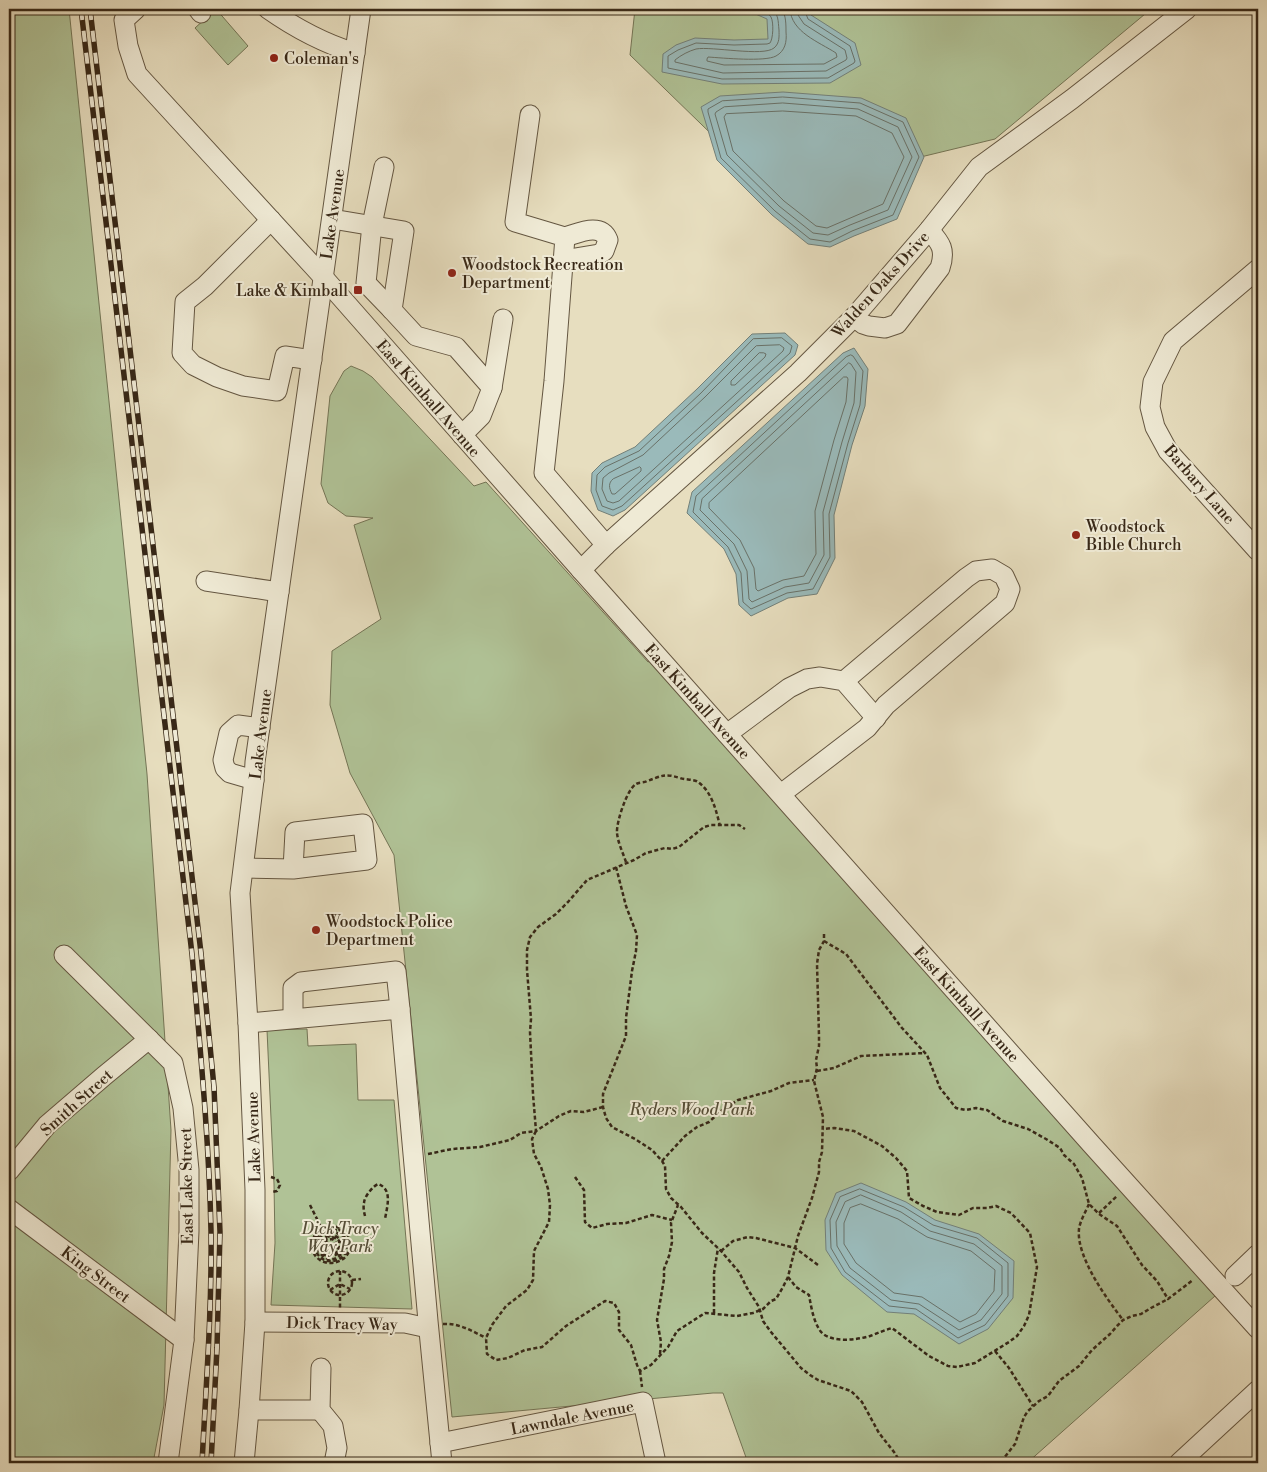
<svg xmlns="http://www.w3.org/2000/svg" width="1267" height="1472" viewBox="0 0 1267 1472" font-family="'Libre Bodoni',serif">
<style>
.green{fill:#b0c296;stroke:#747556}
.water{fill:#9ababa;stroke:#738079}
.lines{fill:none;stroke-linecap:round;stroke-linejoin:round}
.shore{stroke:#697168;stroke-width:1}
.minor-casing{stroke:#645641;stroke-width:21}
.path{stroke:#382817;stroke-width:2.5;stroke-dasharray:4 2.5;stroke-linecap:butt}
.minor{stroke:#efead5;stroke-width:19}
.rail-casing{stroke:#382817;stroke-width:5.5}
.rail{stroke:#efead5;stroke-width:4;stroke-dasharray:11;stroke-linecap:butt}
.poi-dot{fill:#8f2418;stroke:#efead5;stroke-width:2}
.labels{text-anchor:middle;stroke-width:4;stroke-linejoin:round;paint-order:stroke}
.poi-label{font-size:16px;fill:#382817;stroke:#efead5;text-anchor:start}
.street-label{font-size:16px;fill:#382817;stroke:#efead5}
.park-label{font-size:16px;font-style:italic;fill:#564e37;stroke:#efead5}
</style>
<rect width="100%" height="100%" fill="#e7debf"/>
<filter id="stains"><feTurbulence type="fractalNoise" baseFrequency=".004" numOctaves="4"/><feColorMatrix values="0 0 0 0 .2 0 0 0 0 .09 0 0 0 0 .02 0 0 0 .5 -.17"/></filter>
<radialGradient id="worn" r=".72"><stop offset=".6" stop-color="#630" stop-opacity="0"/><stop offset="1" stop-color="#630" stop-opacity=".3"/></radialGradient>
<!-- green -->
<g class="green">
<path d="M9,9H69L147,774L171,1130L164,1405L153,1463H9Z"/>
<path d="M216,9L248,46L228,65L195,28Z"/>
<path d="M635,9H1151L995,139L772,193L630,55Z"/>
<path d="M351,366L363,371L372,377L474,486L486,482L648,662L650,661L1215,1296L1027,1463H748L723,1393H713L452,1417L394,855L350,773L330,705L332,651L381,619L354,525L373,518L346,516L328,503L321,484L330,396L344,371Z"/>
<path d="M307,1029L308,1046L356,1044L358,1100H394L412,1309L271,1305L275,1243L274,1184L267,1030Z"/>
</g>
<!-- water -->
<g class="water">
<path d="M744,9H808L811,15L855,43L861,65L830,83L722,84L662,72L663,54L676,45L695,38L734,40L768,39L767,19Z"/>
<path d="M783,92L861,98L906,118L924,157L897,219L854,236L830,247L808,244L772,215L717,160L701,107L720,96Z"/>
<path d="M785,333L798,345L795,355L625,510L613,516L598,510L591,491L592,473L602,463L635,447L697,389L752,334Z"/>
<path d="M854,348L868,369L865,406L852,445L834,515L835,558L817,594L788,598L751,616L739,605L736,574L724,549L687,513L692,492L843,353Z"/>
<path d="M861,1183L906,1202L935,1220L979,1234L1014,1261L1013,1298L988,1329L959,1344L914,1314L887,1312L842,1275L826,1250L825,1220L836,1193Z"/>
</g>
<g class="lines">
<!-- shore -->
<g class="shore">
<path d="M756,9C761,11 769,13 771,17C774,23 773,39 770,43L767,44L734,45L696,43L678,50L668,56V68L722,79L828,78L854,63L855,61L850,46L808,19L804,9"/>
<path d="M771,9C779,14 778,21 779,30C779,36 780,43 774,48C763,57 712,46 696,49C689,51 681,55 675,60V62L723,73L826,71L846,60L847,58L845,50L804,24L798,15L797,9"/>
<path d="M782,9C786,16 786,24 786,32C787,42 785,51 776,56C765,62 723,58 708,57L707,59V61L724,65L824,64L837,57L836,53C819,42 791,32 790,9"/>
<path d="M783,97L860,103L903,122L919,157L893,215L852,231L830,242L810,239L775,211L721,158L708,112V109L722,101Z"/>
<path d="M783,103L858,109L898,127L912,157L888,210L850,225L828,235L813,233L779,206L727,155L715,114L716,112L724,107Z"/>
<path d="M783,111L856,116L892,133L904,157L883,204L827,228L816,226L784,201L733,151L724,117L726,114Z"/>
<path d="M782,338L792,346L790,353L622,506L613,510L602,506L596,490L597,475L605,467L639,451L701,393L753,339Z"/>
<path d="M780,345L784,348L783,351L619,501L613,503L607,501L602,489L603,478L609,473L643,455L705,397L756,346Z"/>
<path d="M764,353L766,354L765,357L735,385H731V381L759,353Z"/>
<path d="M851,355L853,356L863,371L860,405L848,443L829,514L830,557L813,589L787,593L751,609L743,602L741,573L728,547L693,512L696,496L846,357Z"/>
<path d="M849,363L851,364L856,372L854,403L842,442L823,512L824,555L809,583L785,587L752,602L749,599L747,571L734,544L700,510L702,499Z"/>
<path d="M844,377H847L848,379L846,402L834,440L815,511L816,554L804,576L783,580L758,591L756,589L754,568L740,540L709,508V503Z"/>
<path d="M640,467L641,468V471L615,494H612C609,488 608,483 613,479Z"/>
<path d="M860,1189L904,1207L933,1225L977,1238L1008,1263V1296L985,1325L958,1338L916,1309L889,1306L845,1272L831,1248L830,1220L840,1197Z"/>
<path d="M861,1195L901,1212L930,1231L974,1244L1002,1266V1294L981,1320L959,1330L919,1304L891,1300L850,1268L837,1246L836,1222L845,1202Z"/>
<path d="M861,1204L898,1219L927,1237L971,1251L995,1270L994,1291L976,1314L960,1322L922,1297L894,1293L856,1263L844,1244V1223L850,1208Z"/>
</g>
<defs>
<g id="minor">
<path d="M136,9L124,20L128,46L137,74L324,278L581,570L1092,1145L1258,1329"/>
<path d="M198,9L201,13"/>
<path d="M268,9C295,28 323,43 355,53"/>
<path d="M530,115L515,222L565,237L554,381L544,473L606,545"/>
<path d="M384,167L372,225L366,283L392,310"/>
<path d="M332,219L404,231L392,310L416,336L456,347L492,388L481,416L462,435"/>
<path d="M271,220L205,286L185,302L182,353L193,365L217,377L243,386L277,391L285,356L312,360"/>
<path d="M563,260L599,254L604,251L608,240C601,222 579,233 565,237"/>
<path d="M1258,269L1173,341L1153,382L1150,407L1155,427L1168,451L1258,551"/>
<path d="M854,317L863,324L869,326L885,328L897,324L940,268C946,250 941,243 929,230"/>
<path d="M492,388L503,319"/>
<path d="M581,570L606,545L798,373L854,317L929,230L979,167L1072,99L1187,9"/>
<path d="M206,581L279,592"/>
<path d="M727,734L789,688L807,679L820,677L844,681L876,718"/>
<path d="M254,780L230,773L225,768L223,760L229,733L238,725L260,728"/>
<path d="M781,794L867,728L886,705L1005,603L1010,589L1004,576L992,569L976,571L966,578L844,681"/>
<path d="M244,868L293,869L367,860L363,824L295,832L293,869"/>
<path d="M64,955L173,1063L183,1108L189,1170V1231L184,1340L168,1463"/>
<path d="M293,1018V988L301,982L396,971L400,1009"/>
<path d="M248,1023L400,1009L428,1321L442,1463"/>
<path d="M9,1171L47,1125L104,1076L149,1039"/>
<path d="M9,1209L184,1340"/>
<path d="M1235,1276L1258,1254"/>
<path d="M255,1322L405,1323L428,1328"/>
<path d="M321,1368L320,1410L333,1426L337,1448L334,1463"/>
<path d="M249,1410H320"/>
<path d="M440,1443L643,1402L656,1463"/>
<path d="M244,1463L249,1410L255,1322V1190L248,1023L240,893L254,780L255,762L361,9"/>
<path d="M1179,1463L1258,1390"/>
</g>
</defs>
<!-- minor casing -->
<use href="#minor" class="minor-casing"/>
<!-- path -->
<g class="path">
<path d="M626,862C623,853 618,843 617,833C616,823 627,789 636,784C639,782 644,783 647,781C662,776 664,773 680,778C685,780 694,779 698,782C712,792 716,810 720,826"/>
<path d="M616,867L626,906L637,935L636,951L632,971L626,1018V1036L603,1094V1107L606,1118L612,1127L635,1139L652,1150L662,1161L665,1166L666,1189L671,1198L681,1207L702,1233L721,1251L739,1272L747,1288L759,1307L763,1321L771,1332L801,1368L810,1375L818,1380L851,1391L862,1402L879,1433L894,1452L901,1463"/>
<path d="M824,941L846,954L902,1028L927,1055L940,1088L956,1108L966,1110L976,1108L987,1110L1003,1121L1028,1129L1046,1139L1060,1148L1064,1155L1074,1164L1082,1178L1089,1204L1099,1214L1117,1226L1142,1265L1157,1281L1168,1299L1193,1280"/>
<path d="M817,1071L834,1068L861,1056L925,1053"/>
<path d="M603,1107L584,1112L571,1111L559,1116L536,1131L533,1094L530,1032L531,1019L527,970V950L530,937L538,927L556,914L568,902L587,880L634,860L646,853L665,848L672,849L679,847L704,827L711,825H739L745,829"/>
<path d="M536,1131L532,1139L534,1154L541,1167L548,1189L550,1205L549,1222L534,1251L533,1280L527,1290L506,1306L492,1325L486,1338L487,1354L496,1360L508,1358L525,1350L542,1347L566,1326L605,1301L614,1303L619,1312V1330L631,1345L637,1365L640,1371L651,1365L668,1347L677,1331L705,1313L737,1316L753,1313L763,1309L771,1301L776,1299L783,1287L788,1277L798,1236L812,1198L819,1172V1162L822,1152L823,1117L814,1081L817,1068L816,1060L819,1046V1036L817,964L819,950L824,941V933"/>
<path d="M428,1154L452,1149L480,1147L510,1140L521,1133L536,1131"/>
<path d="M662,1161L685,1136L697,1127L709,1122L721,1111L738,1100L771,1091L789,1083L814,1080"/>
<path d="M271,1177L277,1179L280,1185L277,1191L272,1192"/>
<path d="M575,1177L584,1190L585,1222L592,1228L607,1224L626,1223L652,1215L672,1220"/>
<path d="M1089,1204C1086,1211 1080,1221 1079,1229C1076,1257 1107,1299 1123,1320"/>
<path d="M310,1205L323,1231C327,1230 331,1229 335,1230C359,1236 337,1274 320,1253C315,1247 317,1241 319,1235L318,1234C314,1240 313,1246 317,1253C319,1257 324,1261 329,1261C350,1263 355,1233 335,1228C331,1227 327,1228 323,1228L324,1227C336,1224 349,1229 350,1243C352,1267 314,1271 312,1246C312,1240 314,1235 318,1232L322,1234C321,1237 319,1241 319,1245C321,1268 356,1251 340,1235C336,1231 330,1232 325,1233V1237L327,1240L332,1239L335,1241L337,1246C332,1254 328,1247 325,1244V1249L331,1252L338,1249C343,1237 334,1238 326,1236L333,1235C357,1244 324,1268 322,1244L325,1242L330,1244"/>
<path d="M1099,1213L1117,1196"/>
<path d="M365,1216C364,1212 363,1207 364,1203C364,1197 373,1186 378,1184C393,1189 387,1207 385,1219"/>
<path d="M721,1251L733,1241L748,1237L756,1238L795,1248L818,1265"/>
<path d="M340,1271V1308"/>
<circle cx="340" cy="1283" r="12"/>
<path d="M788,1277L796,1287L809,1295C811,1306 813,1319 819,1329C827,1344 857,1340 870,1336C878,1333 885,1330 892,1328L929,1356L948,1366L957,1367L975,1363L1009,1342L1017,1336L1024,1326L1029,1315L1037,1267L1030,1233L1011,1213L996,1206L987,1208H973L959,1215L937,1212L923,1206L909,1198L907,1171L896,1158L882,1146L854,1131L834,1128L823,1129"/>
<path d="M352,1280L361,1279"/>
<path d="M330,1290L340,1284L350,1289"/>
<path d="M714,1313V1273L718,1248"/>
<path d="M443,1324C459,1323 472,1331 486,1338"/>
<path d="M995,1351L1009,1368L1033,1406"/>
<path d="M660,1354L661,1342L657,1320L664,1279V1269L669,1256L672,1242L671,1223L678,1205"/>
<path d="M640,1371L642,1387"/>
<path d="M994,1463L1004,1458L1015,1444L1024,1417L1028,1411L1039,1401L1048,1396L1059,1381L1079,1366L1092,1350L1110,1334L1117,1326L1123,1320L1132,1316L1141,1314L1151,1308L1168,1299"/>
</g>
<!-- minor -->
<use href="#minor" class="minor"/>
<defs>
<g id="rail">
<path d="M81,9L192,954C200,1047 209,1139 211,1231C212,1309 206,1386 202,1463"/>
<path d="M90,9L201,953L214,1087L220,1232L217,1348L211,1463"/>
</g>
</defs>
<!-- rail casing -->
<use href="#rail" class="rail-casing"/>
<!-- rail -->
<use href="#rail" class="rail"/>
</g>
<!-- markers -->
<g class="poi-dot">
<circle cx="274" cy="58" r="5"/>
<circle cx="452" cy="273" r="5"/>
<rect x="353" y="285" width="10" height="10" rx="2.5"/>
<circle cx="1076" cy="535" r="5"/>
<circle cx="316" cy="930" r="5"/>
</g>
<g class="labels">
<!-- poi labels -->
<g class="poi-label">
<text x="284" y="64">Coleman's</text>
<text x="462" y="270">Woodstock Recreation<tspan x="462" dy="18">Department</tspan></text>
<text x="348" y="296" text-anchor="end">Lake &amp; Kimball</text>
<text x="1086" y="532">Woodstock<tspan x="1086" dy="18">Bible Church</tspan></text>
<text x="326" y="927">Woodstock Police<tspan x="326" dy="18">Department</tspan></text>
</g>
<!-- street labels -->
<g class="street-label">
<text transform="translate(332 214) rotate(-82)" y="6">Lake Avenue</text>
<text transform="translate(880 284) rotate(-48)" y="6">Walden Oaks Drive</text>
<text transform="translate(429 398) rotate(49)" y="6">East Kimball Avenue</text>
<text transform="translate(1200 484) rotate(49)" y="6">Barbary Lane</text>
<text transform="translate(698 701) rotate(48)" y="6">East Kimball Avenue</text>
<text transform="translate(260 734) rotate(-83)" y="6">Lake Avenue</text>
<text transform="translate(967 1004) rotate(48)" y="6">East Kimball Avenue</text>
<text transform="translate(76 1102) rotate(-42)" y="6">Smith Street</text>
<text transform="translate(253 1137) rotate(-92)" y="6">Lake Avenue</text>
<text transform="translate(186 1186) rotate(-91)" y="6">East Lake Street</text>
<text transform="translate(96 1274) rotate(37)" y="6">King Street</text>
<text transform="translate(342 1323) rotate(1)" y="6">Dick Tracy Way</text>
<text transform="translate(572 1417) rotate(-11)" y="6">Lawndale Avenue</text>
</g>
<!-- park labels -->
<g class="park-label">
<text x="692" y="1115">Ryders Wood Park</text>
<text x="340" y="1234">Dick Tracy<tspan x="340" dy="18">Way Park</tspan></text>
</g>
</g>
<!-- margin -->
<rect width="1267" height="1472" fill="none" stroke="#e7debf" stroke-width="30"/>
<rect x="10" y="10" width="1247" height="1452" fill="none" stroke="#382817" stroke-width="2.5"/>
<rect x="15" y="15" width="1237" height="1442" fill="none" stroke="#382817"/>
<rect width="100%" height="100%" filter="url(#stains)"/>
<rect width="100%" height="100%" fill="url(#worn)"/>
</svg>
